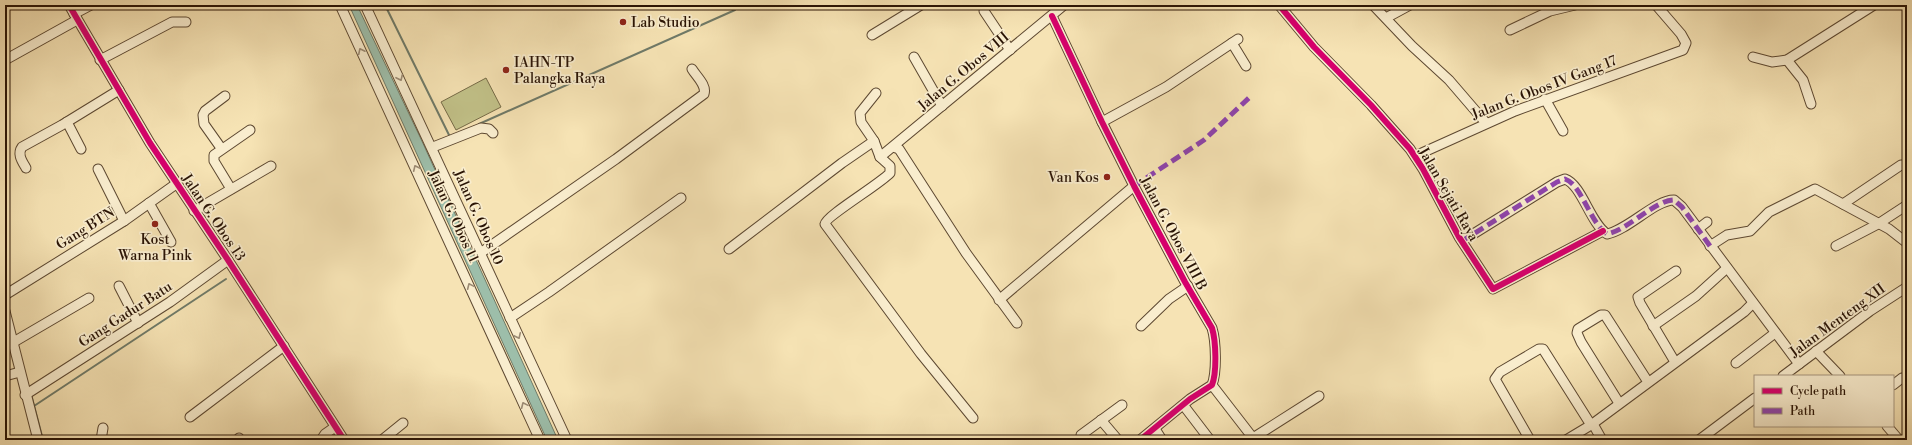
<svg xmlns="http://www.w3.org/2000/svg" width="1912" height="445" viewBox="0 0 1912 445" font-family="'Libre Bodoni',serif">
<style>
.green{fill:#c2c289;stroke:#766b47}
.water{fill:#9dbeaa;stroke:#6f7a68}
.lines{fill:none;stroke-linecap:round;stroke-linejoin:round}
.stream{stroke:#6f7a68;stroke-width:2}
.minor-casing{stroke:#5d4831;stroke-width:11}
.minor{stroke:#f9edce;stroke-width:9}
.quiet{stroke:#8e44ad;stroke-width:5;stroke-dasharray:10 5;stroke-linecap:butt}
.cycleway-casing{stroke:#f9edce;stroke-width:8}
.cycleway{stroke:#d6006c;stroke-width:6}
.oneway{stroke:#9c8b74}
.poi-dot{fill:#8f2418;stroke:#f9edce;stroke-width:1.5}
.labels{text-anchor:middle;stroke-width:3.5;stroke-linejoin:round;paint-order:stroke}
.poi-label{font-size:14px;fill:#2a1405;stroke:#f9edce;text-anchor:start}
.street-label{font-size:14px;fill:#2a1405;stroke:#f9edce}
</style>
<rect width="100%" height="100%" fill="#f6e3b4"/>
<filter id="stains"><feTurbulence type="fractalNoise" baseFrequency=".005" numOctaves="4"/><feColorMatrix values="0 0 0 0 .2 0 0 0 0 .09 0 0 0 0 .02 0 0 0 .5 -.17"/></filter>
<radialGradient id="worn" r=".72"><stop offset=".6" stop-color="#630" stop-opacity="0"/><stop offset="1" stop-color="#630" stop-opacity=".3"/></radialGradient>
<!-- green -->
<path class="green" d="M486,78L501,107L456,130L441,102Z"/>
<!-- water -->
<path class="water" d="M349,5H357L421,139L558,440H547Z"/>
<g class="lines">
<!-- stream -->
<g class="stream">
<path d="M385,5L450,137"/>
<path d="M479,124L735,10"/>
<path d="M6,298L9,311"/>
<path d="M31,394L43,440"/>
<path d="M34,406L226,279"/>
</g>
<defs>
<g id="minor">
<path d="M69,5L150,143L228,260L344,440"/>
<path d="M340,5L540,440"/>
<path d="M365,5L567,440"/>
<path d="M1279,5L1314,47L1371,105L1410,149L1423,169L1459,237L1493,289L1603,231"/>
<path d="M1373,5L1412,46L1449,80L1486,123"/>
<path d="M984,11L1010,50"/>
<path d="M74,14L91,5"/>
<path d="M1052,16L1102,122L1134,186L1185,282L1212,328C1216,341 1217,372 1212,385L1190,399L1140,440"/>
<path d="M1386,18L1410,5"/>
<path d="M1510,30L1550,11L1575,5"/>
<path d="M872,35L921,5"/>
<path d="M1232,43L1246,66"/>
<path d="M914,57L942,106"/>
<path d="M1753,57L1772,62L1787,60L1874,5"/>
<path d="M5,60L77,20"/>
<path d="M100,60L172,22H186"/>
<path d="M1787,60L1803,80L1811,104"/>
<path d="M876,93L860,113L861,122L874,141L880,157L890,166V173C880,184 826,216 825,224L921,354L973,418"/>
<path d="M1545,99L1563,131"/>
<path d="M67,122L81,149"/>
<path d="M1102,122L1166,87L1238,39"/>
<path d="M433,147L481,128L489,129L493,133"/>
<path d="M893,147L899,149L966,253L1017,323"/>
<path d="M221,148L204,124L203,115L205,111L225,96"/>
<path d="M1415,156L1515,111L1683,50L1686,43L1681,34L1656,5"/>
<path d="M880,157L1064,5"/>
<path d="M26,168C22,161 17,154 22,147L62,125L119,90"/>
<path d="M98,169L124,221"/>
<path d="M231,189L214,161V155L250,130"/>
<path d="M149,203L171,242"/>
<path d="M1843,204L1901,165"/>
<path d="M194,211L271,166"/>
<path d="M1698,229L1707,222"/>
<path d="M1462,241L1557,182L1565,179C1582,185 1590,223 1607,234C1628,230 1655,200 1674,200L1682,207L1799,364"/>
<path d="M1710,246L1727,235L1750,231L1769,212L1815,189L1889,229L1907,243"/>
<path d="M1836,246L1878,224L1907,205"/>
<path d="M729,249L842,163L874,141"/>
<path d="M479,254L616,159L704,94C707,85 696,76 692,69"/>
<path d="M119,286L138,323"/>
<path d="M5,295L124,221L176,184"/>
<path d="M999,300L1134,186"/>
<path d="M5,311L38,440"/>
<path d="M510,318L549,292L681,198"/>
<path d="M1141,326L1169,299L1188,286"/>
<path d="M1653,326L1696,296L1727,268"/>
<path d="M12,343L89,298"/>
<path d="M1816,351L1840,376"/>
<path d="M1675,362L1640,303L1638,297L1676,271"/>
<path d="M1736,363L1775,333"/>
<path d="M5,376L20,372"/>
<path d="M1783,376L1870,311L1907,287"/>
<path d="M1212,385L1253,438L1319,396"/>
<path d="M1893,385L1902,378H1907"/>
<path d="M25,395L170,302L228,260"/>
<path d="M1619,403L1581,342L1577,333L1578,329L1601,315H1605L1648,382"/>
<path d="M1184,406L1210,440"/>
<path d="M190,417L284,346"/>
<path d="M1101,420L1118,440"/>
<path d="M1593,424L1602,440"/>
<path d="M1887,426L1899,440"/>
<path d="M1155,429L1162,440"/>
<path d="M1081,435L1122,405"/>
<path d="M239,438L240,440"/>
<path d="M101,440L103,428"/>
<path d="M321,440L325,434L335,427"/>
<path d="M382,440L403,423"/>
<path d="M1530,440L1495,379L1500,372L1539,349H1543L1591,425"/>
<path d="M1566,440L1591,425L1744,312L1753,303"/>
<path d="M1699,440L1755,398"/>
</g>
</defs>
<!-- minor casing -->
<use href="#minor" class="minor-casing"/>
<!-- minor -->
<use href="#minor" class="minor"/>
<!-- quiet -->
<g class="quiet">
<path d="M1134,186L1204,140L1251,96"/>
<path d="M1462,241L1557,182L1565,179C1582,185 1590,223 1607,234C1628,230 1655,200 1674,200L1682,207L1710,246"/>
</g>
<defs>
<g id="cycleway">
<path d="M69,5L150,143L228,260L344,440"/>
<path d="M1279,5L1314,47L1371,105L1410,149L1423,169L1459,237L1493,289L1603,231"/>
<path d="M1052,16L1102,122L1134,186L1185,282L1212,328C1216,341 1217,372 1212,385L1190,399L1140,440"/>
</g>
</defs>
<!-- cycleway casing -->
<use href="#cycleway" class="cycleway-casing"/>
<!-- cycleway -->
<use href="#cycleway" class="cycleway"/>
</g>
<!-- one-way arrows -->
<defs><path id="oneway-chevron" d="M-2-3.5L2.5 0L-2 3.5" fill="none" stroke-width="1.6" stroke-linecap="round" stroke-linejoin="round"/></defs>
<g class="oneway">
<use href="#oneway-chevron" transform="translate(361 51) rotate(-116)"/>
<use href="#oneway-chevron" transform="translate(400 78) rotate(65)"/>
<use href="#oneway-chevron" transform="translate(416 168) rotate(-115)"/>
<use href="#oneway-chevron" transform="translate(470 286) rotate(-114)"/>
<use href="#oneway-chevron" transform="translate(518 336) rotate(65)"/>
<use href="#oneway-chevron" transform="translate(524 405) rotate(-114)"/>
</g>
<!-- markers -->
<g class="poi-dot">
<circle cx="623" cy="22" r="4"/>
<circle cx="506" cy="70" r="4"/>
<circle cx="1107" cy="177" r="4"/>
<circle cx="155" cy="224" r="4"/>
</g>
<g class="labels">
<!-- poi labels -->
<g class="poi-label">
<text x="631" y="27">Lab Studio</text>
<text x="514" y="67">IAHN-TP<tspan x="514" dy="16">Palangka Raya</tspan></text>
<text x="1099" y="182" text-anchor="end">Van Kos</text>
<text x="155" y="244" text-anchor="middle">Kost<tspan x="155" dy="16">Warna Pink</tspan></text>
</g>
<!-- street labels -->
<g class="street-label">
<text transform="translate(963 71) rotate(-40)" y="5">Jalan G. Obos VIII</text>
<text transform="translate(1544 87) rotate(-21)" y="5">Jalan G. Obos IV Gang 17</text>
<text transform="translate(1449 194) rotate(60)" y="5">Jalan Sejati Raya</text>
<text transform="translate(454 216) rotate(65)" y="5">Jalan G. Obos 11</text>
<text transform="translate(214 217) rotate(56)" y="5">Jalan G. Obos 13</text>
<text transform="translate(479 217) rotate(66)" y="5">Jalan G. Obos 10</text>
<text transform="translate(85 228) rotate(-32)" y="5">Gang BTN</text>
<text transform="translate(1174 233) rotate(62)" y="5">Jalan G. Obos VIII B</text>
<text transform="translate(125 314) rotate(-33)" y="5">Gang Gadur Batu</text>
<text transform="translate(1837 320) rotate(-36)" y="5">Jalan Menteng XII</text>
</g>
</g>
<!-- margin -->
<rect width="1912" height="445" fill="none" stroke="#f6e3b4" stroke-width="20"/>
<rect x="6" y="6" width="1900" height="433" fill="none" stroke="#2a1405" stroke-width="2"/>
<rect x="10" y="10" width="1892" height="425" fill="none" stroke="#2a1405"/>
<!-- legend -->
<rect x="1754" y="375" width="140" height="52" fill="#f9edce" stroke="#a6967e"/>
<rect x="1762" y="388" width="20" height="6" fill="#d6006c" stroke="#a6967e"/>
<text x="1790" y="395" font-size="12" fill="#2a1405">Cycle path</text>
<rect x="1762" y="408" width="20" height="6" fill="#8e44ad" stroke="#a6967e"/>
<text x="1790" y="415" font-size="12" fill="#2a1405">Path</text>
<rect width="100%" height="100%" filter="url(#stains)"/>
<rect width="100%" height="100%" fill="url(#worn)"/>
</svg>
